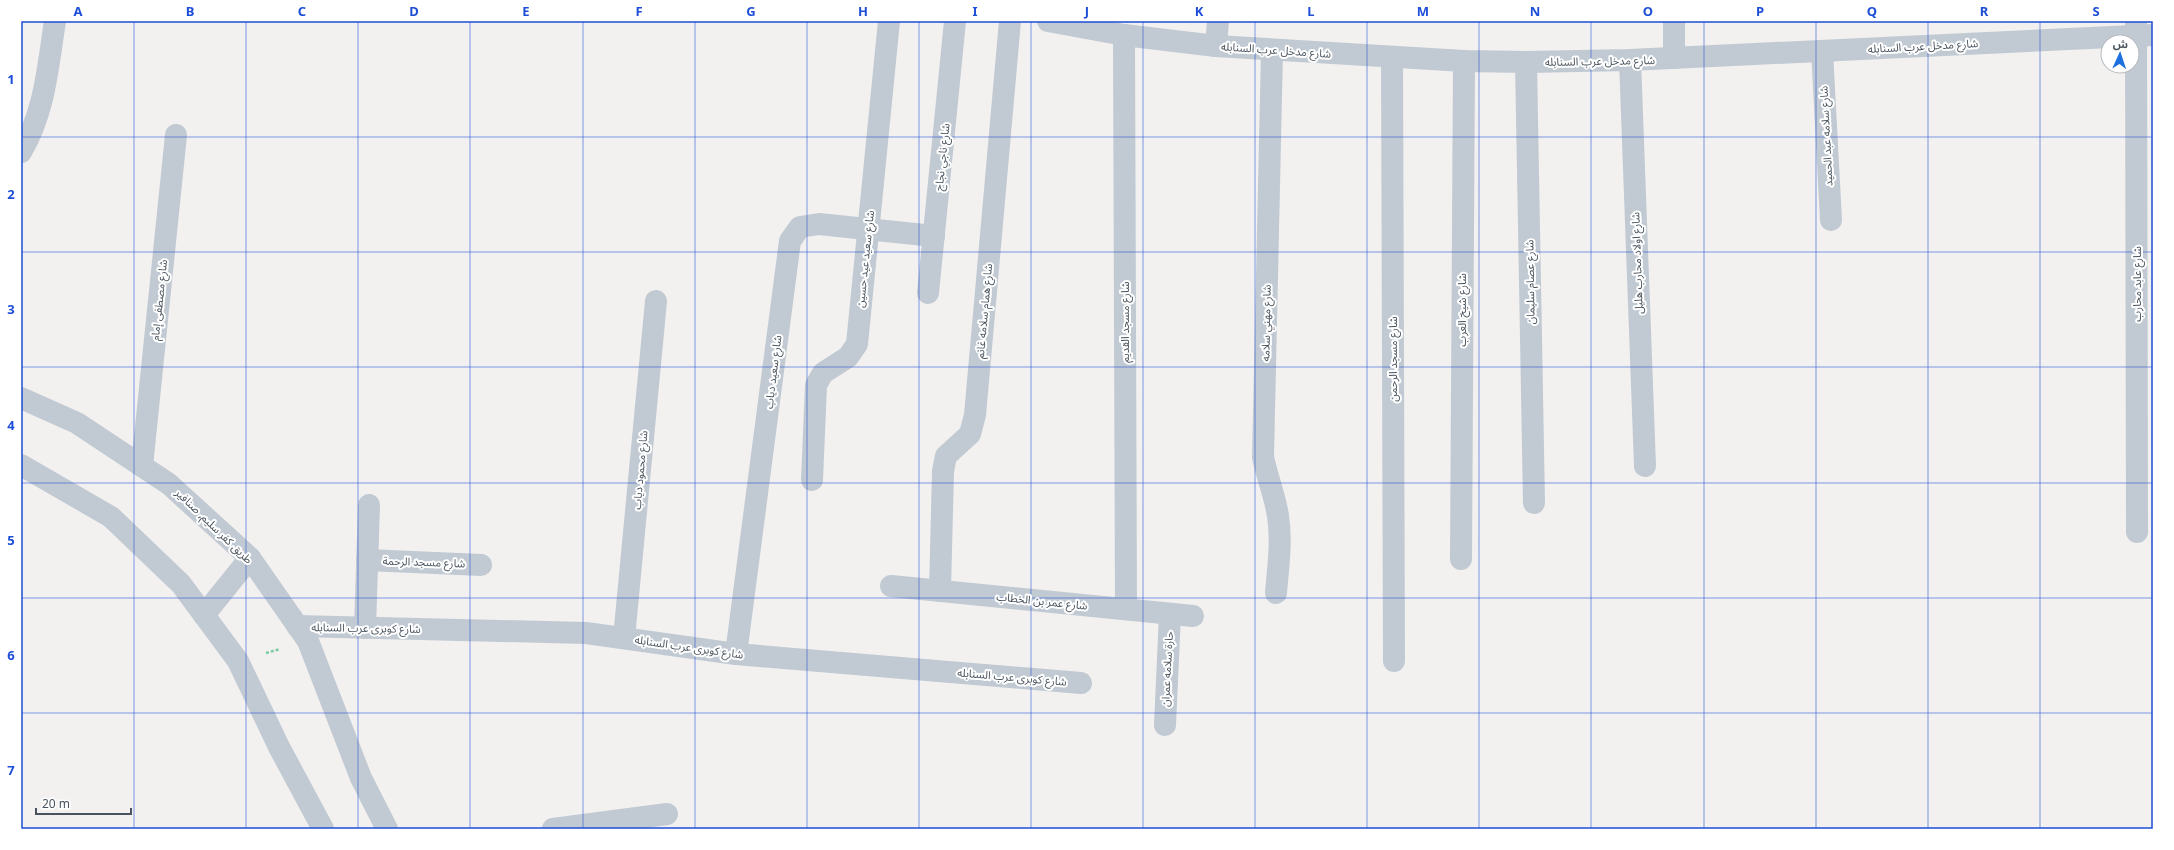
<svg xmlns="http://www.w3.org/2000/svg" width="2174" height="850" viewBox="0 0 2174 850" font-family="'Noto Sans','Noto Sans Arabic',sans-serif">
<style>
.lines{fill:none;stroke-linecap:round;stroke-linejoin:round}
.path{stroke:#79cca4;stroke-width:2.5;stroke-dasharray:3 2;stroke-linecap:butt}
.minor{stroke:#c1cad2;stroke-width:22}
.grid{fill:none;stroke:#1d4ed8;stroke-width:1;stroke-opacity:0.55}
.labels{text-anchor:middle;stroke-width:4;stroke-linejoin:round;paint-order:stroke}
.street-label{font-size:11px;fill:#49535d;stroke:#fff}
.neatline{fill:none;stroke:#1d4ed8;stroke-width:1.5}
.grid-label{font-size:13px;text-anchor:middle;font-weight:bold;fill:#1d4ed8}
</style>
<rect width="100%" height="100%" fill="#f3f0f0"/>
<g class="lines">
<!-- path -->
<path class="path" d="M266,653L280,649"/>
<!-- minor -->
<g class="minor">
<path d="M1048,21L1124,35L1216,46L1464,61L1526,62L1630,60L2153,35"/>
<path d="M2136,22L2137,532"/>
<path d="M1124,35L1126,609"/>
<path d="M1216,46L1218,21"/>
<path d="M1272,51L1263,457C1267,477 1275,496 1278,516C1282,541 1278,568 1276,593"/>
<path d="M1822,51L1831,220"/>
<path d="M1392,57L1394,661"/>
<path d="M1674,58V21"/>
<path d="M1630,60L1645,466"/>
<path d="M1526,62L1534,503"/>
<path d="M21,152C45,112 48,66 55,21"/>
<path d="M928,293L955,21"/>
<path d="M21,398L77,423L169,484L250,558L308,641L361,778L387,829"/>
<path d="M21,465L111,517L181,584L238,661L279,747L323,829"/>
<path d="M142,466L176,135"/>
<path d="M812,480L816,385L823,373L848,357L857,344L889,21"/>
<path d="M1461,559L1464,61"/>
<path d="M367,560L481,565"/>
<path d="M891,586L1193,616"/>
<path d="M940,591L943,471L946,456L970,434L975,415L1010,21"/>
<path d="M204,615L250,558"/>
<path d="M297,626L586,633L736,654L1081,683"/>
<path d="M365,628L369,505"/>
<path d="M624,638L656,301"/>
<path d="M736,654L790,241L800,227L819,224L934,236"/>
<path d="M1165,725L1170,614"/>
<path d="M553,829L667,814"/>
</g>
</g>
<!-- grid -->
<path class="grid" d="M134,21V829M246,21V829M358,21V829M470,21V829M583,21V829M695,21V829M807,21V829M919,21V829M1031,21V829M1143,21V829M1255,21V829M1367,21V829M1479,21V829M1591,21V829M1704,21V829M1816,21V829M1928,21V829M2040,21V829M21,137H2153M21,252H2153M21,367H2153M21,483H2153M21,598H2153M21,713H2153"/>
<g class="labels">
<!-- street labels -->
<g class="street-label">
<text transform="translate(1923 46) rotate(-3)" y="4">شارع مدخل عرب السنابله</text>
<text transform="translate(1276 50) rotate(4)" y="4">شارع مدخل عرب السنابله</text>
<text transform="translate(1600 61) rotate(-1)" y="4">شارع مدخل عرب السنابله</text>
<text transform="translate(1826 136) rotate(-93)" y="4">شارع سلامه عبد الحميد</text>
<text transform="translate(942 157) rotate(-84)" y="4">شارع ناجي نجاح</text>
<text transform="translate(865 259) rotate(-84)" y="4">شارع سعيد عيد حسين</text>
<text transform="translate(1637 263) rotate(-92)" y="4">شارع اولاد محارب هليل</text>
<text transform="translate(1530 282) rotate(-91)" y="4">شارع عصام سليمان</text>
<text transform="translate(2137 284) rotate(-90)" y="4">شارع عابد محارب</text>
<text transform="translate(159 300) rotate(-84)" y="4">شارع مصطفى إمام</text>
<text transform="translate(1462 310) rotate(-90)" y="4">شارع شيخ العرب</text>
<text transform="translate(984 311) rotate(-85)" y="4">شارع همام سلامه غانم</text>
<text transform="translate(1125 322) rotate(-90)" y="4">شارع مسجد القديم</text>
<text transform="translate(1266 323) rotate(-89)" y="4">شارع مهني سلامه</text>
<text transform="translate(1393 359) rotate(-90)" y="4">شارع مسجد الرحمن</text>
<text transform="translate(773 372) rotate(-83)" y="4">شارع سعيد دياب</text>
<text transform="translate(640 470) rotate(-85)" y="4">شارع محمود دياب</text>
<text transform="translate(214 526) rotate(44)" y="4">طريق كفر سليم, صنافير</text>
<text transform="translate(424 562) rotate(2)" y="4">شارع مسجد الرحمة</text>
<text transform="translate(1042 601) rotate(6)" y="4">شارع عمر بن الخطاب</text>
<text transform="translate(366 628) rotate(1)" y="4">شارع كوبرى عرب السنابله</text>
<text transform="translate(689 647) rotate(8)" y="4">شارع كوبرى عرب السنابله</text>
<text transform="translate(1167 669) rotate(-87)" y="4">حارة سلامه عمران</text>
<text transform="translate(1012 677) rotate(5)" y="4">شارع كوبرى عرب السنابله</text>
</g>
</g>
<!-- border -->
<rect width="2174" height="850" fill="none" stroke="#ffffff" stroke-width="44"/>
<!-- north arrow -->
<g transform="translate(2120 54) rotate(3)"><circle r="19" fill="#ffffff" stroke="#b6babe"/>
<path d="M0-3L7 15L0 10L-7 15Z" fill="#1e6fdf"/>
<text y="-6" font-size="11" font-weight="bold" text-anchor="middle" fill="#49535d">ش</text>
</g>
<!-- scale -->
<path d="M36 808v6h95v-6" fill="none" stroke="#49535d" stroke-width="2"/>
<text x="42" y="808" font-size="12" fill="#49535d" stroke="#ffffff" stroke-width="3" paint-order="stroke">20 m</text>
<rect x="22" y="22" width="2130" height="806" class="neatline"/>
<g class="grid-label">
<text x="78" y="16">A</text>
<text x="190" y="16">B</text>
<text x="302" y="16">C</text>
<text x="414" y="16">D</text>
<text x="526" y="16">E</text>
<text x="639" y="16">F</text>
<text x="751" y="16">G</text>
<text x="863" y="16">H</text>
<text x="975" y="16">I</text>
<text x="1087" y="16">J</text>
<text x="1199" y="16">K</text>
<text x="1311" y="16">L</text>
<text x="1423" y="16">M</text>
<text x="1535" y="16">N</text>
<text x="1648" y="16">O</text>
<text x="1760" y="16">P</text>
<text x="1872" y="16">Q</text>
<text x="1984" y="16">R</text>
<text x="2096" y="16">S</text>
<text x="11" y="84">1</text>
<text x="11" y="199">2</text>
<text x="11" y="314">3</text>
<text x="11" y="430">4</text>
<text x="11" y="545">5</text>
<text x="11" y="660">6</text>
<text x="11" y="775">7</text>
</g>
</svg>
